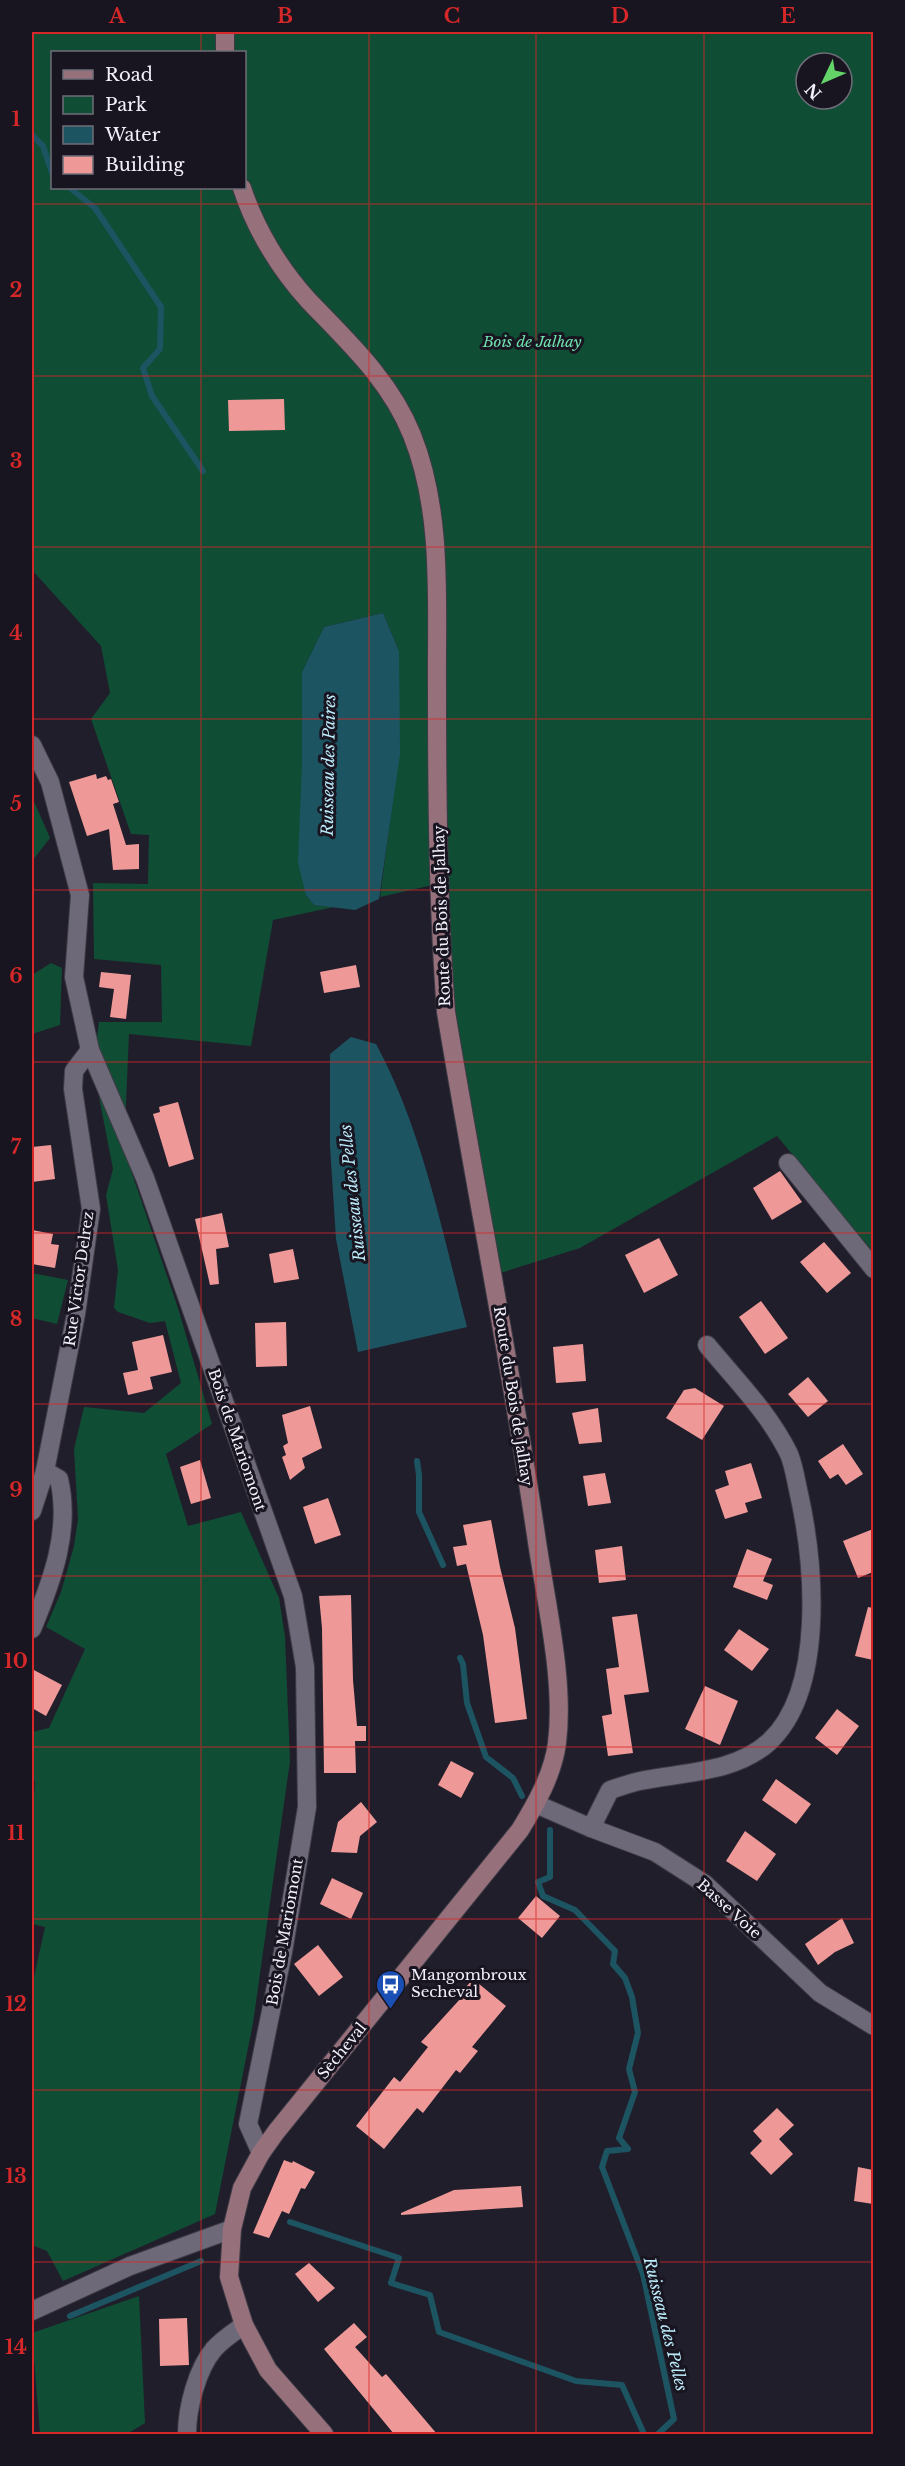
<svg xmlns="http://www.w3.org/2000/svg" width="905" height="2466" viewBox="0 0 905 2466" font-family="'Libre Baskerville',serif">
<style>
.green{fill:#104d35;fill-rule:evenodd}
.water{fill:#1d5462}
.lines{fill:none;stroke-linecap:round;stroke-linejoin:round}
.stream{stroke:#1d5462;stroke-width:6}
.building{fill:#ee9997}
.minor-casing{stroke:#3e3b46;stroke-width:20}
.secondary-casing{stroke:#3e3b46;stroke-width:20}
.minor{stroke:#6d6979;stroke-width:18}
.secondary{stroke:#96717c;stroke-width:18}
.grid{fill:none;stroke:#d62828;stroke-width:1.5;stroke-opacity:0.55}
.labels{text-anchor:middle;stroke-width:6;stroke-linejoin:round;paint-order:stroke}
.park-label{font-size:15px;font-style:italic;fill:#70e4af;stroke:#181521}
.street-label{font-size:15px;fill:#f2f0fa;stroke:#181521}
.poi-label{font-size:15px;fill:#f2f0fa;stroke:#181521;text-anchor:start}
.water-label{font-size:16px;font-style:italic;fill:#bcebfa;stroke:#181521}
.neatline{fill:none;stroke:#d62828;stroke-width:2}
.grid-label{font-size:20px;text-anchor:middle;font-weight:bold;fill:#d62828}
</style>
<rect width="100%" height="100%" fill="#211e2b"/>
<!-- green -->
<g class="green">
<path d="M32,32H873V1252L777,1136L580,1248L494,1275L454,1093L437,884L380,897L399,754V651L383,613L324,627L302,672L306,895L314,905L334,907L273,920L251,1046L129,1034L124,1150L178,1308L212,1424L166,1454L188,1526L241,1512L279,1598L285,1637L290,1761L253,2023L215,2214L63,2281L47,2251L32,2245V1986L45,1927L32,1924V1830L35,1781H32V1732L49,1728L85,1649L46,1627L61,1592L74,1546L78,1519L74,1449L84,1407L144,1413L181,1383L165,1321L150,1323L118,1312L114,1308L118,1270L106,1195L113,1169L93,1066L99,1022H162L161,965L94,959L93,883L148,884L149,835L131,834L91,719L110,693L101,646L32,570ZM52,52H244V188H52ZM806,63H842V99H806Z"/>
<path d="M32,797L50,838L32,861Z"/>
<path d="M51,963L62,968L60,1025L32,1034V975Z"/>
<path d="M32,1273L68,1280L57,1324L32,1318Z"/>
<path d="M139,2296L145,2423L127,2434H40L32,2333Z"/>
</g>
<!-- water -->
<g class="water">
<path d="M383,613L399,651L400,754L379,899L355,910L314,905L306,895L298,863L302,764V672L324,627Z"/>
<path d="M351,1037L376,1044C423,1131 442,1231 467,1327L358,1352L336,1239L330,1146V1054Z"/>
</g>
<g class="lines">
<!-- stream -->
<g class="stream">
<path d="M32,135L43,146L52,173"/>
<path d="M70,188L95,208L161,307L160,349L143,368L152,396L203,471"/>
<path d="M417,1461L419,1475V1512L443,1565"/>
<path d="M460,1658L463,1664L467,1703L486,1757L513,1778L522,1796"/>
<path d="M550,1830V1877L538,1882L543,1896L575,1910L615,1951L613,1964L625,1978L632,1997L638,2033L629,2069L635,2092L619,2138L628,2149L607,2151L602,2167L643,2274L674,2419L658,2434"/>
<path d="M290,2222L399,2258L391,2283L430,2295L439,2332L576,2381L622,2385L644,2434"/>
<path d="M70,2316L201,2261"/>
</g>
</g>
<!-- building -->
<g class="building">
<path d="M284,399L285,430L229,431L228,400Z"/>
<path d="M96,774L97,779L106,776L108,780L111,779L119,802L113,804L126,845L139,844V869L113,870L109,829L87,836L69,782Z"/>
<path d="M356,965L360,987L324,993L320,972Z"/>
<path d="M101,972L131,975L126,1019L110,1017L114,989L99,987Z"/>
<path d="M178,1102L194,1159L169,1167L153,1114L160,1112L159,1107Z"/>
<path d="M51,1145L55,1179L32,1182V1147Z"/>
<path d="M780,1171L802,1202L772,1220L753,1188Z"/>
<path d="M222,1213L229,1247L216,1249L219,1284L210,1285L195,1219Z"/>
<path d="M32,1230L53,1234L51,1244L59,1245L55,1268L32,1264Z"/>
<path d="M659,1238L678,1275L644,1293L625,1255Z"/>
<path d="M824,1242L851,1273L827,1293L800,1262Z"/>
<path d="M293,1249L299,1279L274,1283L269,1254Z"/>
<path d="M761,1301L788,1338L765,1354L739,1317Z"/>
<path d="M286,1322L287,1366L256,1367L255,1323Z"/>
<path d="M163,1335L172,1372L150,1377L153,1389L128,1395L123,1373L138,1370L132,1342Z"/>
<path d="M583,1344L586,1381L556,1383L553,1347Z"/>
<path d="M808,1377L828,1401L808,1417L788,1394Z"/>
<path d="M695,1388L724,1406L702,1440L666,1418L684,1390Z"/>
<path d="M310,1406L322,1448L302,1458L305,1468L290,1480L282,1457L286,1455L283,1446L288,1443L282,1415Z"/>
<path d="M598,1408L602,1442L579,1444L572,1413Z"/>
<path d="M843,1444L863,1474L846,1485L838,1474L830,1479L818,1461Z"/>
<path d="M200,1460L211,1498L191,1504L180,1467Z"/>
<path d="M751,1463L762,1498L745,1503L748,1512L725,1519L715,1490L729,1485L725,1471Z"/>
<path d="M605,1473L611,1503L588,1506L583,1476Z"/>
<path d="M328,1498L341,1535L315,1544L303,1507Z"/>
<path d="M491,1520L500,1567L515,1628L527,1719L495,1723L483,1635L466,1564L457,1566L453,1547L467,1545L463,1525Z"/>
<path d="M873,1529V1572L858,1578L843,1541Z"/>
<path d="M622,1546L626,1580L599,1583L595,1550Z"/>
<path d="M747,1549L772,1559L763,1581L773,1585L767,1600L733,1587Z"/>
<path d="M351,1595L353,1680L357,1726H366V1741H355L356,1773H324L322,1628L319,1596Z"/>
<path d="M868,1607L873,1608V1660L855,1656Z"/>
<path d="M637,1614L649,1692L624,1695L633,1753L608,1756L602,1716L612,1714L606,1669L619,1667L612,1617Z"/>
<path d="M739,1629L769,1649L752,1671L724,1650Z"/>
<path d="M32,1669L62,1685L46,1716L32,1708Z"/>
<path d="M705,1686L738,1701L720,1745L685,1729Z"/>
<path d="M837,1709L859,1726L837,1755L815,1738Z"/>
<path d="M451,1761L474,1773L461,1798L438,1785Z"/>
<path d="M776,1779L811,1804L796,1824L762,1800Z"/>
<path d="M361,1802L377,1822L360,1836L357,1853L331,1852L338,1822Z"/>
<path d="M745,1831L776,1854L757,1881L726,1861Z"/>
<path d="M332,1878L363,1893L351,1919L320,1904Z"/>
<path d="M536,1896L560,1916L542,1938L518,1918Z"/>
<path d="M842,1918L854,1943L835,1952L818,1965L805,1944Z"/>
<path d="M318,1945L343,1977L319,1996L294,1964Z"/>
<path d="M473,1979L506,2006L472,2047L478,2051L460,2073L456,2070L423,2113L417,2108L384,2149L356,2126L394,2077L400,2082L428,2047L421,2042L461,1998L460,1994Z"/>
<path d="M777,2108L794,2125L779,2139L793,2154L771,2175L750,2153L762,2141L753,2131Z"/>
<path d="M284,2160L292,2163L293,2161L315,2172L305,2189L301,2188L289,2214L282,2211L269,2238L253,2233Z"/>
<path d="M858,2167L873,2170V2204L854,2201Z"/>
<path d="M521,2186L523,2207L401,2215V2213L454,2190Z"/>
<path d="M309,2263L335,2288L318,2302L295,2274Z"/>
<path d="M187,2318L189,2365L160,2366L159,2319Z"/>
<path d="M354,2323L367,2337L355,2347L382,2377L386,2374L437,2434H394L324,2349Z"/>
</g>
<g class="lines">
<defs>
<g id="minor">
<path d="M32,745L50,782L80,895L74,977L90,1050L145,1178L293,1596L305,1667L307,1807L283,1952L248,2124L261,2153"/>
<path d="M788,1163L874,1269"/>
<path d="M32,1511L45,1471L76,1314L91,1209L73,1089L74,1071L90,1050"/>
<path d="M32,1629C52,1581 71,1531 59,1479L45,1471"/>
<path d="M536,1804L591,1828L655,1852L705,1884L820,1993L874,2026"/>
<path d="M591,1828L610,1790C620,1787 630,1783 640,1781C683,1772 735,1773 769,1742C826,1689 814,1562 799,1494C796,1481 794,1466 789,1454C769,1413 736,1380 707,1345"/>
<path d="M32,2311L130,2266L232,2229"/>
<path d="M187,2434C187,2408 197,2369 214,2349C223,2339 234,2332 244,2325"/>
</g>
<g id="secondary">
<path d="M225,32V52"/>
<path d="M242,188C255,228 279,268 308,300C348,342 390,380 412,435C444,515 436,606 437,691C437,798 438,905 446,1012C475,1187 510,1360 536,1535C545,1599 565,1679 557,1743C553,1774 536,1804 520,1830L276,2132L261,2153L242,2188L232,2229L229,2277L244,2325L268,2370L324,2434"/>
</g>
</defs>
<!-- minor casing -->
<use href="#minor" class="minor-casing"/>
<!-- secondary casing -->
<use href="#secondary" class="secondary-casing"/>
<!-- minor -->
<use href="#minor" class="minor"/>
<!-- secondary -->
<use href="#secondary" class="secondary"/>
</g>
<!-- grid -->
<path class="grid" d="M201,32V52M369,32V2434M536,32V2434M704,32V2434M201,188V2434M32,204H874M32,376H874M32,547H874M32,719H874M32,890H874M32,1062H874M32,1233H874M32,1404H874M32,1576H874M32,1747H874M32,1919H874M32,2090H874M32,2262H874"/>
<!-- icons -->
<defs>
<symbol id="bus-pin" viewBox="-11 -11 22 30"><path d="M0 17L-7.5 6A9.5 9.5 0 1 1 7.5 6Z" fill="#1a4fb4" stroke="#181521"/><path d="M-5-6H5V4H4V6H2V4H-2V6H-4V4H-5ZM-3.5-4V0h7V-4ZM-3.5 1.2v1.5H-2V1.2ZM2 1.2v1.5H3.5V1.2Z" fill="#fff"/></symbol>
</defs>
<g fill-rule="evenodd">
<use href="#bus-pin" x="374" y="1968" width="33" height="45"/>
</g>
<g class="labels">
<!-- park labels -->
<g class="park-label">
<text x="532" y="347">Bois de Jalhay</text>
</g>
<!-- street labels -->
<g class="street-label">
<text transform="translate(442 916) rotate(-92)" y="5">Route du Bois de Jalhay</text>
<text transform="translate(79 1279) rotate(-82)" y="5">Rue Victor Delrez</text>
<text transform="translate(513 1396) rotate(81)" y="5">Route du Bois de Jalhay</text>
<text transform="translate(237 1440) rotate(71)" y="5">Bois de Mariomont</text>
<text transform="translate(729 1909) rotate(42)" y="5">Basse Voie</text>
<text transform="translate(285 1932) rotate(-80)" y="5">Bois de Mariomont</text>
<text transform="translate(342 2051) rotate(-51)" y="5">Sècheval</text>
</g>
<!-- poi labels -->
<g class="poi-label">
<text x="411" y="1980">Mangombroux<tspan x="411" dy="17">Secheval</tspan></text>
</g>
<!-- water labels -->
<g class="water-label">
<text transform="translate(328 765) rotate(-89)" y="6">Ruisseau des Paires</text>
<text transform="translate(352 1193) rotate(-96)" y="6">Ruisseau des Pelles</text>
<text transform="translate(666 2324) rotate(76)" y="6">Ruisseau des Pelles</text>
</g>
</g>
<!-- border -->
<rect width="905" height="2466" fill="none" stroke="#181521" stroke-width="66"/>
<!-- legend -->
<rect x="51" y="51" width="195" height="138" fill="#181521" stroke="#6f6d78" stroke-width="1.5"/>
<rect x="63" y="70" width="30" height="9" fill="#96717c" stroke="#6f6d78" stroke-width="1.5"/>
<text x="105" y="81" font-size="18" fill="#f2f0fa">Road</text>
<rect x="63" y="96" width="30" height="18" fill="#104d35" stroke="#6f6d78" stroke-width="1.5"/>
<text x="105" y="111" font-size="18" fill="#f2f0fa">Park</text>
<rect x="63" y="126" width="30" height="18" fill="#1d5462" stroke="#6f6d78" stroke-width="1.5"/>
<text x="105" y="141" font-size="18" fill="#f2f0fa">Water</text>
<rect x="63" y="156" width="30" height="18" fill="#ee9997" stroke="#6f6d78" stroke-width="1.5"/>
<text x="105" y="171" font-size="18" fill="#f2f0fa">Building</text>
<!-- north arrow -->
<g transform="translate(824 81) rotate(226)"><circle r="28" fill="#181521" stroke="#6f6d78" stroke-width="1.5"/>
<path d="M0-4.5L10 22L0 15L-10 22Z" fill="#64d468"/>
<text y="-9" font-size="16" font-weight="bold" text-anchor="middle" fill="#f2f0fa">N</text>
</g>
<rect x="33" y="33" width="839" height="2400" class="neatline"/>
<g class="grid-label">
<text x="117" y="23">A</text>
<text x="285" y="23">B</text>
<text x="452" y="23">C</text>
<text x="620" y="23">D</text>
<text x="788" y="23">E</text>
<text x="16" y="126">1</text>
<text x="16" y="297">2</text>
<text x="16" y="468">3</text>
<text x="16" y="640">4</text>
<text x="16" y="811">5</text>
<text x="16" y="983">6</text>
<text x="16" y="1154">7</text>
<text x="16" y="1326">8</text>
<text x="16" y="1497">9</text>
<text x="16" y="1668">10</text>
<text x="16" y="1840">11</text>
<text x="16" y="2011">12</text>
<text x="16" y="2183">13</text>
<text x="16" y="2354">14</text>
</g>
</svg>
